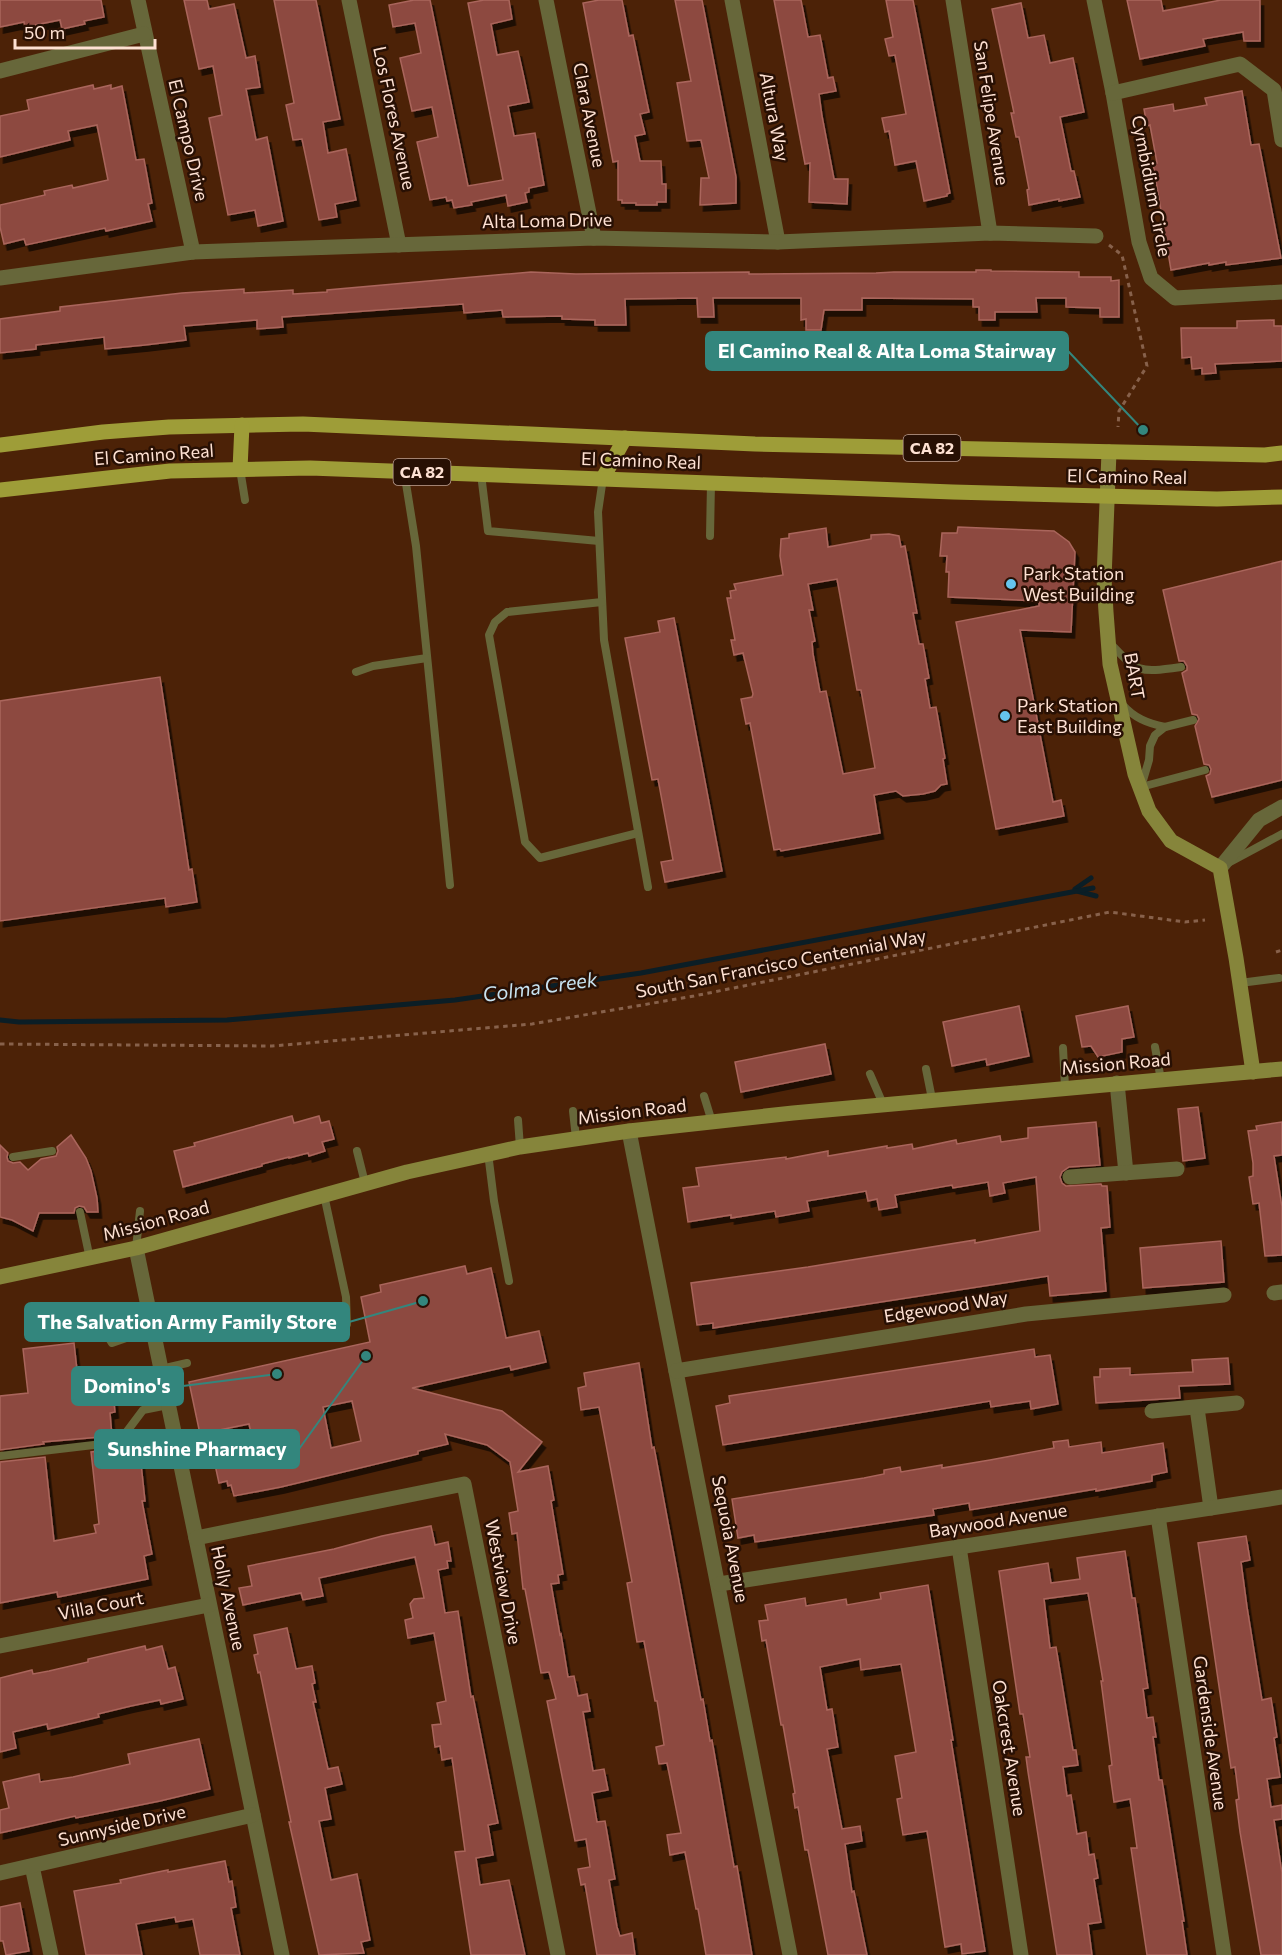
<svg xmlns="http://www.w3.org/2000/svg" width="1282" height="1955" viewBox="0 0 1282 1955" font-family="Commissioner,sans-serif">
<style>
.lines{fill:none;stroke-linecap:round;stroke-linejoin:round}
.stream{stroke:#0b1e26;stroke-width:5}
.building{fill:#8d4a41;stroke:#aa655b;stroke-width:1.5;fill-rule:evenodd;filter:url(#shadow)}
.path{stroke:#87614b;stroke-width:3;stroke-dasharray:4.5 4.5;stroke-linecap:butt}
.lane{stroke:#67673a;stroke-width:8}
.street{stroke:#67673a;stroke-width:15}
.secondary{stroke:#86853b;stroke-width:15}
.primary{stroke:#9e9d38;stroke-width:15}
.poi-dot{fill:#65c5ee;stroke:#281004;stroke-width:2}
.labels{text-anchor:middle;stroke-width:5;stroke-linejoin:round;paint-order:stroke}
.shield{fill:#281004;stroke:#bea295;stroke-width:1.5}
.shield-label{font-size:16px;font-weight:bold;fill:#fee1d3}
.street-label{font-size:18px;fill:#fee1d3;stroke:#281004}
.poi-label{font-size:18px;fill:#fee1d3;stroke:#281004;text-anchor:start}
.water-label{font-size:20px;font-style:italic;fill:#c8e3f1;stroke:#281004}
.leader{fill:none;stroke:#33867d;stroke-width:2}
.callout-dot{fill:#33867d;stroke:#281004;stroke-width:2}
.callout{fill:#33867d;stroke:#33867d;stroke-width:2}
.callout-label{font-size:20px;text-anchor:middle;font-weight:bold;fill:#fff}
</style>
<defs>
<filter id="shadow"><feDropShadow dx="3.5" dy="6" stdDeviation="0" flood-color="#0009"/></filter>
</defs>
<rect width="100%" height="100%" fill="#4c2207"/>
<g class="lines">
<!-- stream -->
<g class="stream">
<path d="M1075,889L1091,878"/>
<path d="M1077,891L1096,896"/>
<path d="M0,1020L19,1022L227,1020L455,1000L641,973L1093,888"/>
</g>
</g>
<!-- building -->
<g class="building">
<path d="M0,0H101L104,17L84,21L85,24L62,29L60,20L25,27L24,22L0,27Z"/>
<path d="M184,0H207L209,9L234,4L246,58L255,56L260,87L246,89L256,140L267,137L283,221L258,226L255,210L228,215L209,118L222,115L213,66L199,69Z"/>
<path d="M274,0H316L340,119L323,122L328,153L346,149L356,200L335,204L337,217L319,220L302,139L293,140L286,105L294,103Z"/>
<path d="M414,0H430L468,186L503,180L468,3L484,0H509L512,19L491,24L497,55L518,51L524,78L529,102L508,106L514,136L535,133L544,185L529,188V192L525,193L527,202L508,206L506,195L471,202L472,205L454,208L452,200L447,201L446,197L430,200L417,142L438,137L432,107L412,111L400,58L421,53L415,23L393,27L389,5Z"/>
<path d="M599,0H622L629,36L633,35L649,112L640,114L645,134L635,136L640,161H661L662,184H666V202H657V205H636V203H622V200H618V161L613,162L583,3Z"/>
<path d="M675,0H702L736,177V203L700,205L701,178H709L701,140L687,141L677,83L691,81Z"/>
<path d="M774,0H801L808,37L820,35L828,78L833,77L836,91L819,94L822,116L834,179H848L847,204L809,202L810,163L805,164Z"/>
<path d="M886,0H913L950,193L947,194V196L924,201L916,161L895,165L889,131L885,132L882,118L906,114L895,55L889,56L885,39L893,37Z"/>
<path d="M1127,0H1161L1163,11L1221,0H1260V41H1244L1243,32L1203,39L1205,46L1140,59Z"/>
<path d="M1021,3L1028,38L1044,35L1050,63L1073,58L1084,112L1060,117L1071,171H1074L1080,197L1059,201V199L1029,205L1027,190L1029,189L1019,137H1016L1011,113H1014L992,9Z"/>
<path d="M93,85L94,89L111,85V89L122,86L136,160L144,159L152,203L148,204L152,221L106,231L105,228L26,245L24,239L4,244L0,227V205L45,195L44,191L72,185L73,188L108,180L97,125L68,131L70,140L0,157V116L29,110L27,100Z"/>
<path d="M1242,91L1251,145L1259,144L1281,258L1226,265V262L1209,265V263L1171,270L1153,163H1157L1150,125L1147,126L1144,109L1173,104L1174,111L1207,105L1205,98Z"/>
<path d="M976,270H991V271L1079,272V277H1111V281L1119,280V317H1100V308L1066,307V298H1036L1037,312H995V320H979V307H973V299L862,298V310H824L821,330H806V319L801,320V298H713L714,317H698L697,298L625,299L626,325H595V320L562,319V316L503,317L502,310L464,313L463,304L282,317L283,327L257,329V320L184,326L186,340L145,345L105,349L104,337L36,345V349L0,353V319L60,311V307L182,293L244,289V293L293,290V294L327,292V290L531,272L576,274L749,272V274L876,273L894,272H976Z"/>
<path d="M1274,320V326H1282V361L1215,364L1216,373L1202,374V368L1192,369L1191,357L1182,358L1181,328H1237V321Z"/>
<path d="M958,527L1054,531L1069,542L1075,552L1071,632L1020,630L1053,802L1061,800L1064,816L996,829L956,622L1039,606V601L948,597L949,572H946L947,556H940L942,533H957Z"/>
<path d="M826,528L828,547L871,539V535L889,534L899,536L901,547L905,546L917,613H913L919,644H923L929,678L925,679L930,708L936,707L945,758L943,759L947,784L941,785L935,791L923,794L903,796L896,791L874,795L880,833L781,851L780,849L774,850L750,723L746,724L741,699L752,697L753,694L743,653L734,655L731,640H735L727,598H731L730,591L736,590L734,584L783,575L780,556L781,539L789,538V534ZM837,579L857,690H861L875,768L843,774L826,691L820,692L813,654L812,642L815,641L809,610H813L808,584Z"/>
<path d="M1282,561V780L1212,797L1206,776L1210,774L1211,769L1209,765L1204,764L1195,726L1199,719L1197,715L1192,714L1182,673L1187,670V666L1184,661H1179L1163,590Z"/>
<path d="M674,618L722,871L665,882L661,862L673,860L658,779L652,780L625,638L660,632L658,621Z"/>
<path d="M160,677L189,870L192,869L197,902L166,907L165,898L0,921V701Z"/>
<path d="M1019,1006L1029,1056L987,1065L986,1059L952,1066L943,1022Z"/>
<path d="M1128,1006L1134,1037L1122,1039V1052L1098,1057L1091,1046L1082,1047L1076,1016Z"/>
<path d="M825,1044L831,1074L741,1092L735,1062Z"/>
<path d="M1198,1107L1205,1158L1183,1161L1178,1109Z"/>
<path d="M292,1116L294,1123L319,1116L321,1123L329,1121L334,1139L322,1142L325,1151L309,1156L308,1153L289,1158V1157L262,1164V1166L183,1187L174,1151L195,1146L194,1143Z"/>
<path d="M1096,1122L1100,1165L1069,1167L1062,1172L1060,1177L1062,1183L1066,1186L1101,1184L1102,1186H1107L1110,1227L1101,1228L1106,1291L1050,1296L1048,1276L713,1328V1323L697,1325L691,1283L808,1267L975,1240V1243L1040,1231L1036,1177L1003,1183L1005,1193L990,1196L988,1182L953,1188L952,1185L895,1195L897,1207L879,1210L877,1199L868,1201L866,1191L807,1201L809,1211L776,1217L775,1211L731,1218V1215L688,1222L683,1188L699,1186L696,1168L786,1157V1159L828,1151V1156L887,1146V1148L912,1144L913,1149L956,1140L957,1144L1000,1136L1001,1142L1028,1138V1128Z"/>
<path d="M1282,1122V1155L1274,1156L1282,1207V1255L1265,1256L1259,1203L1253,1204L1249,1177L1253,1176V1163L1248,1131L1257,1130L1256,1126Z"/>
<path d="M71,1135L86,1158L91,1171L97,1198L98,1212H87L84,1207L79,1206L75,1208L74,1213H39L33,1231L12,1220L0,1217V1145L8,1153L7,1157L8,1161L13,1163L20,1162L28,1170L41,1159L56,1156L58,1151L57,1147Z"/>
<path d="M1221,1241L1224,1282L1143,1288L1140,1248Z"/>
<path d="M465,1266L467,1274L491,1268L506,1338L539,1331L546,1362L511,1370L510,1366L412,1388L502,1411L542,1442L518,1472L548,1466L554,1500L551,1501L563,1574L558,1575L559,1583L551,1584L560,1635L561,1634L568,1677L574,1676L578,1696L587,1694L590,1711L583,1712L593,1771L604,1769L608,1790L592,1793L597,1822L605,1821L615,1879L609,1880L617,1927L620,1936L632,1933L635,1955H597L585,1884L581,1885L578,1869L590,1867L586,1839L575,1841L547,1701L556,1699L549,1672L541,1673L525,1589H523L517,1533L512,1534L509,1513L518,1511L510,1462L487,1445L445,1434L448,1444L418,1451V1454L281,1487L234,1496L231,1485L228,1486L227,1481L219,1483L214,1460L255,1451L249,1424L200,1434L189,1382L370,1342L361,1297L381,1292L380,1285ZM352,1401L361,1441L331,1448L323,1407Z"/>
<path d="M74,1343L79,1388L112,1384L115,1412L110,1413L112,1436L43,1442L44,1444L0,1450V1396L28,1393L23,1349Z"/>
<path d="M1034,1349L1035,1357L1050,1355L1058,1404L1031,1409L1030,1401L991,1407L990,1401L723,1445L716,1406L730,1403L729,1396Z"/>
<path d="M1228,1358L1230,1384L1179,1386L1180,1398L1096,1403L1094,1377H1100V1369L1130,1368V1375L1193,1372L1192,1360Z"/>
<path d="M639,1363L652,1448L654,1447L701,1700L703,1699L710,1741L712,1740L734,1867L737,1866L752,1955H706L698,1909H696L685,1852L670,1855L667,1835L681,1833L667,1763L659,1764L656,1747L664,1745L657,1701H655L644,1641L637,1642L627,1583L632,1582L599,1407L581,1410L578,1388L586,1386L584,1373Z"/>
<path d="M1068,1440L1069,1447L1101,1442L1102,1453L1163,1443L1167,1472L1152,1475V1481L1096,1491V1489L970,1510L969,1503L933,1509L934,1515L755,1542L754,1535L738,1538L732,1499L864,1478L884,1474V1470L900,1467L901,1472L942,1465V1468L990,1460L1054,1448L1053,1442Z"/>
<path d="M113,1449V1454L137,1451V1454H140L145,1501H142L152,1554L144,1556L148,1579L58,1597L57,1592L0,1603V1462L45,1457L54,1541L96,1533L94,1525L99,1524L91,1452Z"/>
<path d="M431,1526L435,1545L448,1542L451,1561H447L448,1568L438,1570L445,1613L458,1611L471,1697L473,1696L498,1823L488,1825L493,1855L476,1858L480,1885L509,1880L525,1955H471L455,1852L465,1851L452,1758L442,1760L440,1746L435,1747L432,1725L441,1724L437,1703L446,1701L434,1633L408,1638L405,1620L413,1618L410,1604L414,1599L424,1598L415,1557L319,1578L323,1596L303,1600L301,1593L243,1605L239,1588L252,1586L248,1566L334,1549L382,1536Z"/>
<path d="M1246,1536L1250,1560L1241,1562L1247,1607L1262,1700L1271,1698L1277,1737L1274,1738L1280,1777L1267,1779L1271,1807L1282,1805V1819L1274,1820L1282,1873V1955H1261L1240,1832L1236,1800L1239,1799L1235,1767L1231,1768L1198,1543Z"/>
<path d="M1125,1551L1132,1598H1135L1148,1688L1143,1689L1147,1718L1153,1717L1156,1737H1153L1159,1780H1162L1184,1921H1182L1187,1955H1147L1131,1848H1137L1130,1799L1114,1802L1109,1766L1112,1765L1101,1681H1103L1088,1593L1044,1599L1050,1648L1056,1647L1073,1750H1076L1078,1765L1063,1767L1067,1796L1071,1795L1077,1834L1086,1832L1089,1855L1094,1854L1098,1878L1094,1879L1101,1922L1088,1924L1092,1955H1057L1028,1772L1026,1757H1030L1023,1714H1020L999,1571L1048,1563L1051,1583L1080,1579L1077,1558Z"/>
<path d="M928,1585L953,1740H951L985,1951L962,1954L961,1944L945,1947L927,1831L903,1835L897,1799L902,1798L895,1756L916,1752L901,1664L861,1670L860,1659L820,1667L827,1710L832,1709L838,1747L827,1749L842,1829L860,1826L862,1841L845,1844L852,1892L854,1891L867,1955H828L808,1850H805L798,1807L795,1808L793,1794L795,1793L783,1725H781L766,1640L762,1641L759,1621L768,1620L765,1605L805,1598L806,1606L846,1599L847,1605L881,1599L880,1593Z"/>
<path d="M287,1628L296,1669L312,1666L315,1683L312,1684L316,1702H313L328,1769L338,1767L342,1784L325,1788L331,1819L319,1821L331,1880L357,1874L370,1940L361,1942L364,1953L319,1955L289,1822H291L260,1672L258,1673L254,1655L258,1654L254,1635Z"/>
<path d="M145,1646L146,1650L162,1646L168,1669L175,1667L183,1699L161,1704L160,1700L131,1706L98,1714L99,1717L48,1729L47,1724L13,1732L16,1748L0,1752V1678L32,1670L33,1674L49,1671L88,1662V1659Z"/>
<path d="M199,1739L210,1789L160,1801L76,1818L75,1816L0,1833V1810L9,1808L3,1782L39,1774L40,1782L73,1777L130,1764L128,1754Z"/>
<path d="M225,1861L229,1882L232,1881L236,1907L231,1908L240,1955H200L193,1919L176,1922L175,1917L136,1924L142,1955H86L74,1891L121,1883L120,1880L153,1873L168,1870V1872Z"/>
<path d="M20,1903L29,1951L6,1955L3,1941H0V1907Z"/>
</g>
<g class="lines">
<!-- path -->
<g class="path">
<path d="M1109,245L1122,255L1147,366L1119,411L1118,427"/>
<path d="M1276,952L1282,950"/>
<path d="M0,1044L272,1046L532,1024L694,996L1110,912L1185,922L1205,920"/>
</g>
<!-- lane -->
<g class="lane">
<path d="M240,469L245,500"/>
<path d="M404,471L416,546L450,885"/>
<path d="M481,474L488,531L599,541"/>
<path d="M603,478L598,512L604,640L648,887"/>
<path d="M710,536L711,483"/>
<path d="M602,602L507,612L495,622L489,635L525,842L540,858L638,833"/>
<path d="M1109,642C1138,673 1138,673 1181,667"/>
<path d="M356,672L373,666L427,658"/>
<path d="M1122,704C1134,718 1147,723 1165,727"/>
<path d="M1141,787L1149,760L1150,746L1155,735L1165,727L1193,720"/>
<path d="M1141,787L1205,770"/>
<path d="M1230,862L1282,834"/>
<path d="M1240,983L1279,978"/>
<path d="M1155,1047L1161,1080"/>
<path d="M1063,1048L1065,1087"/>
<path d="M926,1069L932,1099"/>
<path d="M870,1074L883,1104"/>
<path d="M704,1096L712,1122"/>
<path d="M573,1111L576,1138"/>
<path d="M518,1120L520,1147"/>
<path d="M357,1151L365,1183"/>
<path d="M488,1153L494,1201L509,1281"/>
<path d="M13,1157L52,1151"/>
<path d="M324,1195L346,1297L347,1324"/>
<path d="M80,1212L90,1259"/>
<path d="M136,1248L140,1211"/>
<path d="M93,1313L112,1343L152,1329L182,1321"/>
<path d="M161,1369L187,1363"/>
<path d="M0,1456L119,1442L143,1410L168,1405"/>
</g>
<!-- street -->
<g class="street">
<path d="M138,0L193,252"/>
<path d="M349,0L399,245"/>
<path d="M546,0L594,238"/>
<path d="M732,0L778,242"/>
<path d="M953,0L990,233"/>
<path d="M1094,0L1113,93L1139,242L1151,278L1175,298L1282,292"/>
<path d="M0,71L144,34"/>
<path d="M1113,93L1240,64L1274,90L1282,140"/>
<path d="M0,278L193,252L594,238L778,242L990,233L1096,236"/>
<path d="M1220,868L1259,820L1282,807"/>
<path d="M1117,1083L1126,1173"/>
<path d="M629,1131L790,1955"/>
<path d="M1070,1177L1177,1169"/>
<path d="M136,1248L282,1955"/>
<path d="M1274,1293L1282,1292"/>
<path d="M676,1371L1026,1314L1224,1295"/>
<path d="M1197,1408L1211,1508"/>
<path d="M1152,1411L1237,1403"/>
<path d="M1158,1516L1224,1955"/>
<path d="M196,1538L464,1484L558,1955"/>
<path d="M959,1547L1021,1955"/>
<path d="M719,1584L1282,1497"/>
<path d="M0,1646L209,1605"/>
<path d="M32,1866L51,1955"/>
<path d="M0,1873L253,1815"/>
</g>
<!-- secondary -->
<g class="secondary">
<path d="M1109,452L1104,579L1106,612L1110,664L1135,774L1149,811L1171,841L1220,868L1236,958L1253,1072"/>
<path d="M0,1277L136,1248L407,1172L520,1147L629,1131L793,1113L1282,1069"/>
</g>
<!-- primary -->
<g class="primary">
<path d="M0,445L103,432L169,427L303,424L755,444L1265,455L1282,453"/>
<path d="M240,469L242,425"/>
<path d="M603,478L625,438"/>
<path d="M0,490L170,471L310,468L953,492L1217,499L1282,497"/>
</g>
</g>
<!-- markers -->
<g class="poi-dot">
<circle cx="1011" cy="584" r="6"/>
<circle cx="1005" cy="716" r="6"/>
</g>
<g class="labels">
<!-- shield labels -->
<g class="shield">
<rect x="903.5" y="435" width="57" height="26" rx="4.5"/>
<rect x="393.5" y="459" width="57" height="26" rx="4.5"/>
</g>
<g class="shield-label">
<text x="932" y="454">CA 82</text>
<text x="422" y="478">CA 82</text>
</g>
<!-- street labels -->
<g class="street-label">
<text transform="translate(991 113) rotate(81)" y="6">San Felipe Avenue</text>
<text transform="translate(589 115) rotate(79)" y="6">Clara Avenue</text>
<text transform="translate(774 117) rotate(79)" y="6">Altura Way</text>
<text transform="translate(394 118) rotate(78)" y="6">Los Flores Avenue</text>
<text transform="translate(188 140) rotate(77)" y="6">El Campo Drive</text>
<text transform="translate(1151 186) rotate(79)" y="6">Cymbidium Circle</text>
<text transform="translate(547 221) rotate(-1)" y="6">Alta Loma Drive</text>
<text transform="translate(154 455) rotate(-4)" y="6">El Camino Real</text>
<text transform="translate(641 461) rotate(2)" y="6">El Camino Real</text>
<text transform="translate(1127 477) rotate(1)" y="6">El Camino Real</text>
<text transform="translate(1134 676) rotate(80)" y="6">BART</text>
<text transform="translate(781 964) rotate(-11)" y="6">South San Francisco Centennial Way</text>
<text transform="translate(1116 1064) rotate(-5)" y="6">Mission Road</text>
<text transform="translate(632 1112) rotate(-7)" y="6">Mission Road</text>
<text transform="translate(156 1221) rotate(-15)" y="6">Mission Road</text>
<text transform="translate(946 1307) rotate(-9)" y="6">Edgewood Way</text>
<text transform="translate(998 1521) rotate(-9)" y="6">Baywood Avenue</text>
<text transform="translate(730 1539) rotate(79)" y="6">Sequoia Avenue</text>
<text transform="translate(503 1582) rotate(79)" y="6">Westview Drive</text>
<text transform="translate(228 1598) rotate(78)" y="6">Holly Avenue</text>
<text transform="translate(101 1606) rotate(-11)" y="6">Villa Court</text>
<text transform="translate(1210 1733) rotate(82)" y="6">Gardenside Avenue</text>
<text transform="translate(1009 1748) rotate(81)" y="6">Oakcrest Avenue</text>
<text transform="translate(122 1826) rotate(-13)" y="6">Sunnyside Drive</text>
</g>
<!-- poi labels -->
<g class="poi-label">
<text x="1023" y="580">Park Station<tspan x="1023" dy="21">West Building</tspan></text>
<text x="1017" y="712">Park Station<tspan x="1017" dy="21">East Building</tspan></text>
</g>
<!-- water labels -->
<g class="water-label">
<text transform="translate(540 987) rotate(-8)" y="7">Colma Creek</text>
</g>
</g>
<!-- callouts -->
<path class="leader" d="M1143 430L1068 351M423 1301L349 1322M277 1374L183 1386M366 1356L299 1449"/>
<g class="callout-dot">
<circle cx="1143" cy="430" r="6"/>
<circle cx="423" cy="1301" r="6"/>
<circle cx="277" cy="1374" r="6"/>
<circle cx="366" cy="1356" r="6"/>
</g>
<g class="callout">
<rect x="706" y="332" width="362" height="38" rx="6"/>
<rect x="25" y="1303" width="324" height="38" rx="6"/>
<rect x="72" y="1367" width="111" height="38" rx="6"/>
<rect x="95" y="1430" width="204" height="38" rx="6"/>
</g>
<g class="callout-label">
<text x="887" y="358">El Camino Real &amp; Alta Loma Stairway</text>
<text x="187" y="1329">The Salvation Army Family Store</text>
<text x="127" y="1393">Domino's</text>
<text x="197" y="1456">Sunshine Pharmacy</text>
</g>
<!-- scale -->
<path d="M15 39v9h140v-9" fill="none" stroke="#fee1d3" stroke-width="3"/>
<text x="24" y="39" font-size="18" fill="#fee1d3" stroke="#281004" stroke-width="4.5" paint-order="stroke">50 m</text>
</svg>
